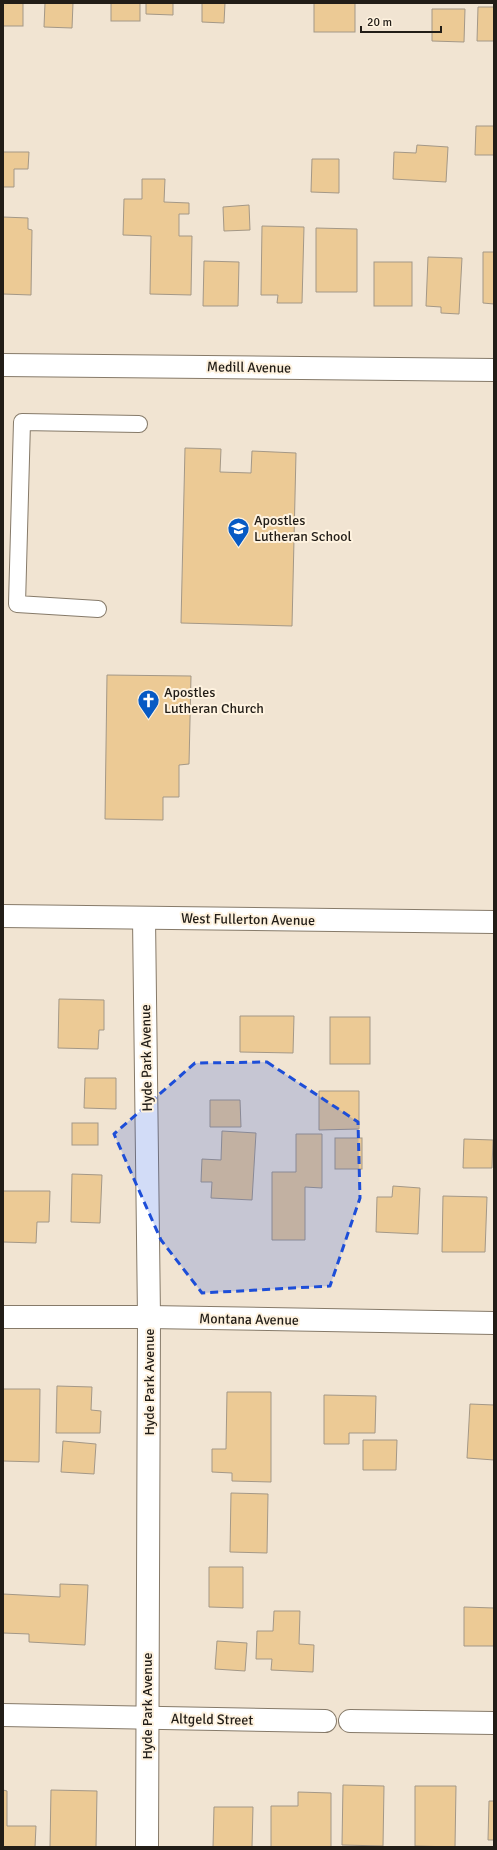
<svg xmlns="http://www.w3.org/2000/svg" width="497" height="1850" viewBox="0 0 497 1850" font-family="Signika,sans-serif">
<style>
.building{fill:#ecca95;stroke:#a49887}
.lines{fill:none;stroke-linecap:round;stroke-linejoin:round}
.service-casing{stroke:#867a69;stroke-width:18}
.minor-casing{stroke:#867a69;stroke-width:24}
.tertiary-casing{stroke:#867a69;stroke-width:24}
.service{stroke:#fff;stroke-width:16}
.minor{stroke:#fff;stroke-width:22}
.tertiary{stroke:#fff;stroke-width:22}
.marked{fill:#1d4ed8;fill-opacity:0.2;stroke:#1d4ed8;stroke-width:3;stroke-dasharray:8 5;stroke-linejoin:round}
.labels{text-anchor:middle;stroke-width:4;stroke-linejoin:round;paint-order:stroke}
.street-label{font-size:14px;fill:#221d17;stroke:#fef2df}
.poi-label{font-size:14px;fill:#221d17;stroke:#fef2df;text-anchor:start}
</style>
<rect width="100%" height="100%" fill="#f1e4d2"/>
<!-- building -->
<g class="building">
<rect x="3" y="3" width="20" height="23"/>
<path d="M45,3H73L72,28L44,27Z"/>
<rect x="111" y="3" width="29" height="18"/>
<path d="M146,3H173V15L146,14Z"/>
<path d="M202,3H225L224,23L202,22Z"/>
<rect x="314" y="3" width="41" height="29"/>
<path d="M478,7H494V41H477Z"/>
<path d="M432,9H465L464,42L432,41Z"/>
<path d="M476,126H494V155H475Z"/>
<path d="M417,145L448,147L446,182L393,179L394,152L416,153Z"/>
<path d="M3,152H29L28,169H14V187H3Z"/>
<path d="M312,159H339V193L311,192Z"/>
<path d="M142,179H165L164,202L189,203V214H179V236H192L191,295L150,294L151,236L123,235L124,199H142Z"/>
<path d="M249,205L250,230L224,231L223,207Z"/>
<path d="M3,217L28,218V229L32,230L31,295L3,294Z"/>
<path d="M262,226L304,227L302,303H277L278,295H261Z"/>
<path d="M316,228L357,229V292H316Z"/>
<path d="M483,252H494V304L483,303Z"/>
<path d="M428,257L462,258L459,314L441,313V307L426,306Z"/>
<path d="M204,261L239,262L238,306H203Z"/>
<rect x="374" y="262" width="38" height="44"/>
<path d="M185,448L221,449L220,472L251,473L252,451L296,453L292,626L181,623Z"/>
<path d="M107,675L191,676L189,764L179,765V797H163V820L105,819Z"/>
<path d="M59,999L104,1000V1030H99L98,1049L58,1048Z"/>
<path d="M240,1016H294L293,1053L240,1052Z"/>
<rect x="330" y="1017" width="40" height="47"/>
<path d="M85,1078H116V1109L84,1108Z"/>
<path d="M319,1091H359V1129L319,1130Z"/>
<path d="M210,1100H240L241,1127H210Z"/>
<rect x="72" y="1123" width="26" height="22"/>
<path d="M222,1131L256,1133L252,1200L211,1198L212,1182H201L202,1159L221,1160Z"/>
<path d="M296,1134H322V1188L305,1187V1240H272V1172H296Z"/>
<rect x="335" y="1138" width="27" height="31"/>
<path d="M464,1139L493,1140L492,1168H463Z"/>
<path d="M72,1174L102,1175L100,1223L71,1222Z"/>
<path d="M393,1186L420,1188L418,1234L376,1232L377,1197H392Z"/>
<path d="M3,1191H50L49,1222H37L36,1243L3,1242Z"/>
<path d="M443,1196L487,1197L485,1252H442Z"/>
<path d="M57,1386L92,1387L91,1410L101,1411L100,1433H56Z"/>
<path d="M3,1389H40L39,1462L3,1461Z"/>
<path d="M227,1392H271V1482L232,1481V1473L212,1472V1449H226Z"/>
<path d="M324,1395L376,1396L375,1433H349V1444H324Z"/>
<path d="M470,1404L494,1405V1460L467,1458Z"/>
<path d="M363,1440H397L396,1470H363Z"/>
<path d="M63,1441L96,1444L94,1474L61,1472Z"/>
<path d="M231,1493L268,1494L267,1553L230,1552Z"/>
<path d="M209,1567H243V1608L209,1607Z"/>
<path d="M60,1584L88,1585L85,1645L29,1642V1634L3,1633V1594L60,1597Z"/>
<path d="M464,1607L494,1608V1646H464Z"/>
<path d="M274,1611H300L299,1644L314,1645L313,1672L271,1670L272,1659H256L257,1631H273Z"/>
<path d="M217,1641L247,1643L245,1671L215,1669Z"/>
<path d="M343,1785L384,1786L383,1846L342,1845Z"/>
<path d="M415,1786H456L455,1847L415,1846Z"/>
<path d="M3,1790L7,1791V1826H36L35,1847H3Z"/>
<path d="M51,1790L97,1791L96,1847H50Z"/>
<path d="M298,1792L331,1793V1847H271V1806H298Z"/>
<path d="M489,1801H494V1840H488Z"/>
<path d="M214,1807H253L252,1847H213Z"/>
</g>
<g class="lines">
<defs>
<path id="service" d="M98,609L17,604L22,422L139,424"/>
<g id="minor">
<path d="M3,365L494,370"/>
<path d="M144,918L149,1317L147,1847"/>
<path d="M3,1317H149L494,1323"/>
<path d="M3,1715L325,1721"/>
<path d="M350,1721L494,1723"/>
</g>
<path id="tertiary" d="M3,916L494,922"/>
</defs>
<!-- service casing -->
<use href="#service" class="service-casing"/>
<!-- minor casing -->
<use href="#minor" class="minor-casing"/>
<!-- tertiary casing -->
<use href="#tertiary" class="tertiary-casing"/>
<!-- service -->
<use href="#service" class="service"/>
<!-- minor -->
<use href="#minor" class="minor"/>
<!-- tertiary -->
<use href="#tertiary" class="tertiary"/>
</g>
<!-- marked area -->
<path class="marked" d="M267,1062L358,1122L360,1198L330,1286L202,1293L161,1240L114,1134L195,1063Z"/>
<!-- icons -->
<defs>
<symbol id="school-pin" viewBox="-11 -11 22 30"><path d="M0 17L-7.5 6A9.5 9.5 0 1 1 7.5 6Z" fill="#075ac4" stroke="#fef2df"/><path d="M0-5L7-2L0 1L-7-2ZM-4 1L0 2.5L4 1V4Q0 6-4 4Z" fill="#fff"/></symbol>
<symbol id="church-pin" viewBox="-11 -11 22 30"><path d="M0 17L-7.5 6A9.5 9.5 0 1 1 7.5 6Z" fill="#075ac4" stroke="#fef2df"/><path d="M-1.2-6h2.4v3.5h3.3v2.4h-3.3V6h-2.4V-.1h-3.3v-2.4h3.3Z" fill="#fff"/></symbol>
</defs>
<g fill-rule="evenodd">
<use href="#school-pin" x="226" y="516" width="25" height="34"/>
<use href="#church-pin" x="136" y="688" width="25" height="34"/>
</g>
<g class="labels">
<!-- street labels -->
<g class="street-label">
<text transform="translate(249 367) rotate(1)" y="5">Medill Avenue</text>
<text transform="translate(248 919) rotate(1)" y="5">West Fullerton Avenue</text>
<text transform="translate(146 1058) rotate(-91)" y="5">Hyde Park Avenue</text>
<text transform="translate(249 1319) rotate(1)" y="5">Montana Avenue</text>
<text transform="translate(149 1382) rotate(-90)" y="5">Hyde Park Avenue</text>
<text transform="translate(147 1706) rotate(-90)" y="5">Hyde Park Avenue</text>
<text transform="translate(212 1719) rotate(1)" y="5">Altgeld Street</text>
</g>
<!-- poi labels -->
<g class="poi-label">
<text x="254" y="525">Apostles<tspan x="254" dy="16">Lutheran School</tspan></text>
<text x="164" y="697">Apostles<tspan x="164" dy="16">Lutheran Church</tspan></text>
</g>
</g>
<!-- border -->
<rect width="497" height="1850" fill="none" stroke="#221d17" stroke-width="8"/>
<!-- scale -->
<path d="M361 26v6h80v-6" fill="none" stroke="#221d17" stroke-width="2"/>
<text x="367" y="26" font-size="12" fill="#221d17" stroke="#fef2df" stroke-width="3" paint-order="stroke">20 m</text>
</svg>
